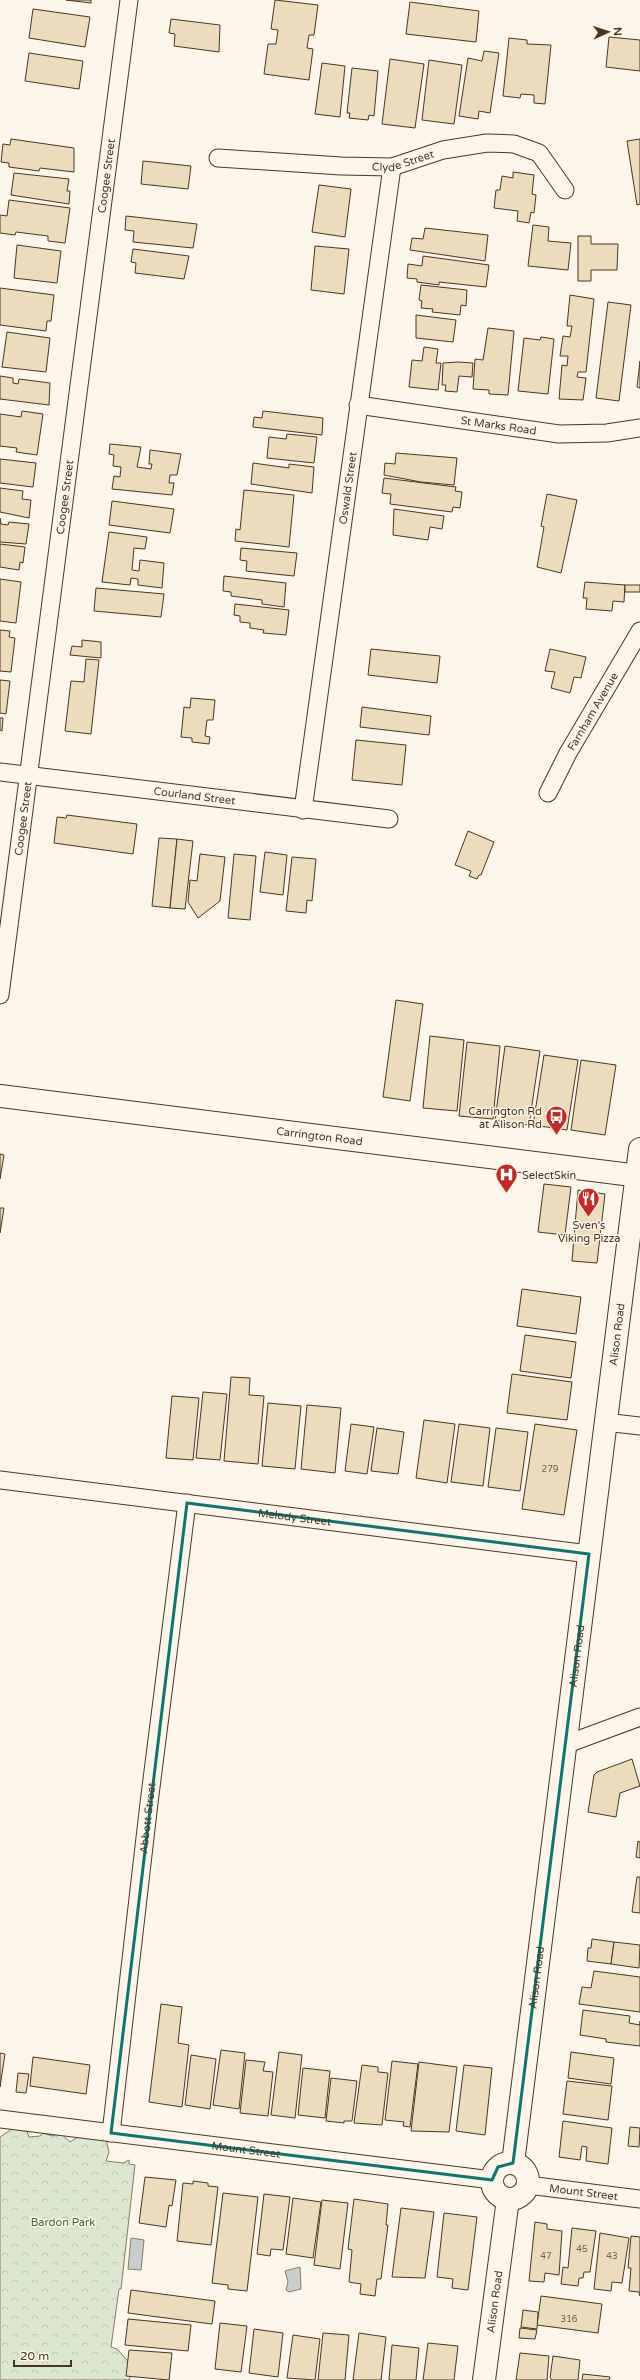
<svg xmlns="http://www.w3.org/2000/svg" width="640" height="2380" viewBox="0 0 640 2380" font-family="'Varela Round',sans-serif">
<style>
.forest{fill:url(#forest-crowns);stroke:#887966}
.water{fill:#c9cecd;stroke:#887966}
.building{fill:#ecdcbc;stroke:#4a3520}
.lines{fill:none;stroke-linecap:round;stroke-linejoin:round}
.street-casing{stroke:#4a3520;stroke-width:19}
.secondary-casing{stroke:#4a3520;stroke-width:24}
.street{stroke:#fbf6e9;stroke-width:17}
.secondary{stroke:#fbf6e9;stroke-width:22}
.marked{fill:none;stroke:#0f766e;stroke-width:3;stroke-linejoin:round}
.labels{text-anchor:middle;stroke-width:3;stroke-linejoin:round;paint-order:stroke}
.number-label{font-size:9px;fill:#725f47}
.street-label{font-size:11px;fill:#4a3520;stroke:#fbf6e9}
.poi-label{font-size:11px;fill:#4a3520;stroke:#fbf6e9;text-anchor:end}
.park-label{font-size:11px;fill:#436837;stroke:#fbf6e9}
</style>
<defs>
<pattern id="forest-crowns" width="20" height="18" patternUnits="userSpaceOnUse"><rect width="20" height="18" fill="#dce7d0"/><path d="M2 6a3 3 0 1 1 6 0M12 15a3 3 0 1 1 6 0" fill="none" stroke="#bec7b2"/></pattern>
</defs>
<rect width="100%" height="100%" fill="#fbf6e9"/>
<!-- forest -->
<path class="forest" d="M21,2128L27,2131L29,2137L40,2136L43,2133L52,2136L60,2133L70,2142L86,2132L106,2139L109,2152L106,2161L123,2163L129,2160V2164L135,2165L121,2289H119L111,2347L117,2349L134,2368L129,2380H0V2137L12,2129Z"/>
<!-- water -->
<g class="water">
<path d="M131,2238L144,2240L141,2270L128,2269Z"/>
<path d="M300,2267L301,2289L289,2292L286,2290L288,2282L285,2271Z"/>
</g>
<!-- building -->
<g class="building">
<path d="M66,0H91V3Z"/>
<path d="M275,0L318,5L314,35H309L307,48L313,49L309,80L264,74L268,44H276L278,30L271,29Z"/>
<path d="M410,2L479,11L476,42L406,34Z"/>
<path d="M33,9L90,17L85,47L29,38Z"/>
<path d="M171,19L220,25L219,52L174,46L175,34L169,33Z"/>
<path d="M609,37L640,40V71L606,67Z"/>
<path d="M509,38L527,40V44L551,45L545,104L534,103V95L521,94L520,98L503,96Z"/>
<path d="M484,51L499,53L490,113L479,111L478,119L459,116L468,58L482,61Z"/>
<path d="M29,53L83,61L79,89L25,81Z"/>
<path d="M390,59L424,64L415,128L382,124Z"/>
<path d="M429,60L462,65L454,124L422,120Z"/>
<path d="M322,63L345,66L340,117L315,114Z"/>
<path d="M352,68L378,71L374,116L369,115L368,120L349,118L350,113H347Z"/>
<path d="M11,139L74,148V172L40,168L39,171L9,167V163L1,162L3,144L10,145Z"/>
<path d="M640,139V204L637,205L627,141Z"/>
<path d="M143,161L191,166L188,189L141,184Z"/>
<path d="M513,172L534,175L532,194L536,195L534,213L531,212L529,223L517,221L518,211L494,208L496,190H500L502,176L513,178Z"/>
<path d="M14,173L69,179L67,191H70L69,204L11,195Z"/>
<path d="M319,185L351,189L345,237L312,232Z"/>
<path d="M9,200L70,208L65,243L48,241V236L16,232L15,235L0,233V215L7,216Z"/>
<path d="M126,216L197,224L193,248L133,242L134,231L125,230Z"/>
<path d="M533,225L549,227L548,241L571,243L568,270L528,266Z"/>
<path d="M425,228L488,235L485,261L410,250L412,238L423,239Z"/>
<path d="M578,236H591V244H618L617,270H591V281H578Z"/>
<path d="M17,245L61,251L57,283L14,278Z"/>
<path d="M315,246L349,249L344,294L311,290Z"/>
<path d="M133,249L189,256L184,279L135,273L136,263L131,262Z"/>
<path d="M423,256L489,265L486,287L439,282V285L417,282V279L407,278L408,264L422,266Z"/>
<path d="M421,285L467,290L466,306L461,305L460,315L432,312L433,309L421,308L422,301L419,300Z"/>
<path d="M0,288L54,295L51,321H47L46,331L0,325Z"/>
<path d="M570,295L594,299L586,372H578L577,377L586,378L583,400L559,399L562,365L567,366L568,356H560L563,336L570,337L572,326H567Z"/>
<path d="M608,302L631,305L619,401L596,398Z"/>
<path d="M416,315L456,320L453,342L416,338Z"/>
<path d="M488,328L514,331L508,395L489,394V390L473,389L475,359L483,360Z"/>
<path d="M7,332L50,338L46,372L2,367Z"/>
<path d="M541,337L554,339L548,394L518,391L524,338L540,340Z"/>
<path d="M424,347L438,349L436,363H441L438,390L409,387L412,360L422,361Z"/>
<path d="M640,361V388L637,387Z"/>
<path d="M458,362L473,363L472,377L459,376L457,392L445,391L446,385H442L443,363Z"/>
<path d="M0,376L13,378V383L18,384L19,379L50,383L49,405L0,399Z"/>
<path d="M22,411L43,414L37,455L16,452L17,448L0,446V414L21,417Z"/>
<path d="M263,411L323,418L322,435L253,427L254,417L262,418Z"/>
<path d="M287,434L317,437L314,463L267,458L269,437L286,439Z"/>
<path d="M110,444L141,447L137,467L151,469L152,464H149L150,450L181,454L177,475H170L169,483H174L172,495L112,489L114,476L120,477L121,467L113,466L114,455L109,454Z"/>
<path d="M396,453L457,458L454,485L421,482L384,475L385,463L395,464Z"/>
<path d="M0,459L36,463L33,487L0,483Z"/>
<path d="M253,463L289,468V464L314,467L312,493L251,484Z"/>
<path d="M384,478L456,487L455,491L462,492L460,508L453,507L452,512L390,504L391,494L382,493Z"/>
<path d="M0,488L23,491L22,499L31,500L29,518L0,512Z"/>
<path d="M244,490L294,495L289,547L235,541L236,529L240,530Z"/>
<path d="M547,494L577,500L561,573L537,567L544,527L541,526Z"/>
<path d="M112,501L174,509L170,533L109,525Z"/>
<path d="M394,509L444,516L442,529L430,527L428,540L393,535Z"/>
<path d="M0,518L1,524L8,525L9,522L29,524L26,544L0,542Z"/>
<path d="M109,532L147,537L145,549L134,548L132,570L139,571L140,560L164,563L162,588L138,585V579L131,578L130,585L102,582Z"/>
<path d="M0,544L25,547L23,563L20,562L19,570L0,567Z"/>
<path d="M241,548L297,553L294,576L246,571L247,561L240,560Z"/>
<path d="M224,576L286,583L284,607L262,604V600L231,596V592L223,591Z"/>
<path d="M0,579L21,582L16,623L0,621Z"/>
<path d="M585,582L625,585L624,602L613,601L612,611L586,609L587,598H583Z"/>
<rect x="625" y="585" width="15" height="7"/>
<path d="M96,588L164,594L161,617L94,611Z"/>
<path d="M235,604L289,610L286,635L263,633L264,630L250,628V623L240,622V616L234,615Z"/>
<path d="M0,630L10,631L9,637L15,638L11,672L0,671Z"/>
<path d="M82,640L101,642V658L70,655L72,646L82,647Z"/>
<path d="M371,649L440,656L437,683L368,675Z"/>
<path d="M550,649L586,657L581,678L574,677L570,693L551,688L555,672L545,671Z"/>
<path d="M86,659L99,660L91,734L65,731L71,681L84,682Z"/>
<path d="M0,680L10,681L6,714L0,713Z"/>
<path d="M191,698L215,700L213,720H207L205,736L210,737L209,744L192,742V738L181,737L184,707L190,708Z"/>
<path d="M362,707L431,716L429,735L360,727Z"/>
<path d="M0,718H3L2,731L0,730Z"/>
<path d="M356,740L406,745L402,785L352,780Z"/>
<path d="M67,815L137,824L133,854L54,843L57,817L66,818Z"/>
<path d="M468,831L494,842L481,875H479L477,879L469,876L471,871L455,865Z"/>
<path d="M159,838L177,839L170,908L152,906Z"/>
<path d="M177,839L193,841L185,909L170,908Z"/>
<path d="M265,852L287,855L283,895L260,892Z"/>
<path d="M200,854L225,857L220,901L198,918L188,902L190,880L197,881Z"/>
<path d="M234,854L256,856L250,920L228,918Z"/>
<path d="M292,857L316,859L312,901L307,900L306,913L286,911Z"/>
<path d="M396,1000L423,1004L410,1101L383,1097Z"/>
<path d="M430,1036L464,1040L457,1111L423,1108Z"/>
<path d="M467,1042L500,1046L493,1119L459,1116Z"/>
<path d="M505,1046L540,1051L529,1125L495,1120Z"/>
<path d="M544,1055L578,1060L567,1130L533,1125Z"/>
<path d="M581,1060L616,1065L605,1135L571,1130Z"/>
<path d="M0,1154L4,1155L0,1179Z"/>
<path d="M544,1184L571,1187L565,1235L538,1232Z"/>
<path d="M578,1190L605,1194L597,1263L572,1261Z"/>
<path d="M0,1208H4L0,1233Z"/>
<path d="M522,1289L581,1297L576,1334L517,1326Z"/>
<path d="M525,1335L576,1342L571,1378L520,1371Z"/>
<path d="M512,1374L572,1382L567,1420L507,1413Z"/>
<path d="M231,1377L250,1378L249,1395L264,1396L258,1464L224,1461Z"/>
<path d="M203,1392L227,1394L220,1460L196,1458Z"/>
<path d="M172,1396L199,1398L193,1460L166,1458Z"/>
<path d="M268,1403L301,1406L295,1469L262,1466Z"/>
<path d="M307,1405L341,1408L335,1473L301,1469Z"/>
<path d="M424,1420L455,1424L447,1483L416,1478Z"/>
<path d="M351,1424L374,1427L367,1474L345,1471Z"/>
<path d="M459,1424L490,1428L483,1486L451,1482Z"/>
<path d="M535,1424L577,1430L564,1515L522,1509Z"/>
<path d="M377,1428L404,1432L398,1474L371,1471Z"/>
<path d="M496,1428L528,1432L520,1491L488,1487Z"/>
<path d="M632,1759L640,1786L620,1793L616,1817L588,1812L594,1775L597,1772Z"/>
<path d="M638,1841L640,1842V1858L636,1857Z"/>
<path d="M637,1877H640V1913L632,1912Z"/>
<path d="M592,1939L614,1942L611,1964L587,1961L588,1948H591Z"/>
<path d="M614,1942L640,1945L639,1968L611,1964Z"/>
<path d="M594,1971L640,1977V2012L579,2004L582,1987L591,1988Z"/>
<path d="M161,2004L182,2007L178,2043L189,2045L182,2107L149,2102Z"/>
<path d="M583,2010L630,2016L629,2023L640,2025V2021V2046L606,2042V2039L580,2035Z"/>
<path d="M221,2050L245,2053L239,2109L213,2105Z"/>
<path d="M279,2052L302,2055L295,2118L271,2115Z"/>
<path d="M571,2052L614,2058L611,2084L568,2078Z"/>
<path d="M0,2053L5,2054L0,2087Z"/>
<path d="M191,2055L216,2059L210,2109L185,2105Z"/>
<path d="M33,2057L90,2065L86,2094L30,2086Z"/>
<path d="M246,2060L265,2062L263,2071L273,2072L268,2116L240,2113Z"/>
<path d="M392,2061L418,2064L410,2127L403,2126L404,2122L385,2120Z"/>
<path d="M419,2062L457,2067L449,2132L411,2131Z"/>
<path d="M362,2065L378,2067V2072L388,2073L382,2125L354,2123Z"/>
<path d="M464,2065L492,2068L485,2135L456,2131Z"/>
<path d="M303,2068L330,2071L325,2118L298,2115Z"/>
<path d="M18,2073L29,2074L26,2093L16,2092Z"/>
<path d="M331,2078L357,2081L352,2121H344V2123L326,2121Z"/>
<path d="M567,2081L612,2086L608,2120L563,2114Z"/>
<path d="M563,2121L612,2128L608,2164L586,2161L587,2147L582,2146L580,2160L559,2157Z"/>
<path d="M630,2127L640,2128L639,2147L628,2146Z"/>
<path d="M145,2177L176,2180L172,2206L169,2205L166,2227L139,2223Z"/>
<path d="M193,2181L208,2183V2186L218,2187L211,2245L177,2241L183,2183L193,2184Z"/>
<path d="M223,2193L258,2197L247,2291L228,2289V2285L212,2283Z"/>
<path d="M264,2194L290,2197L283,2250L271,2249L270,2256L257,2254Z"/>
<path d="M293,2198L321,2202L313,2258L286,2254Z"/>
<path d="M354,2199L388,2204L386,2225H388L381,2279H377L375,2296L360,2294L361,2284L349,2282L352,2250L348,2249Z"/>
<path d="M322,2200L348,2203L340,2269L314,2265Z"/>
<path d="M401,2208L434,2212L425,2278L392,2277Z"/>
<path d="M444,2213L477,2217L468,2290L452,2288L453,2279L437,2277Z"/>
<path d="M535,2222L547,2224V2229L562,2231L559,2275L545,2273L544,2282L529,2281Z"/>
<path d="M572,2228L596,2231L590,2272H584L583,2278H579L578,2286L561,2284L563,2267L568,2268Z"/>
<path d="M600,2233L629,2238L622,2283L612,2282L611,2291L594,2289Z"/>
<path d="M631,2236L640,2237V2296L639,2292L629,2291L631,2268H628Z"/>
<path d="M131,2290L215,2301L212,2324L128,2313Z"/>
<path d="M541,2296L602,2304L598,2333L537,2325Z"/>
<path d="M523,2310L538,2312L537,2329L521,2327Z"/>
<path d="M128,2319L191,2325L188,2351L125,2345Z"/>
<path d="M220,2323L247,2326L241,2372L215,2369Z"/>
<path d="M520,2328L537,2330L535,2339L519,2338Z"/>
<path d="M254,2329L283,2333L278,2377L249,2373Z"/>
<path d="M323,2333L349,2335L345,2380H318Z"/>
<path d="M359,2333L386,2337L381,2380H353Z"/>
<path d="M293,2335L320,2339L315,2380L287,2378Z"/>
<path d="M428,2343L458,2346L454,2380H423Z"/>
<path d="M392,2345L419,2348L416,2380H389Z"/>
<path d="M129,2350L172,2353L169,2380L126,2376Z"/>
<path d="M520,2353L549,2356L547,2380H516Z"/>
<path d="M553,2356L580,2360L578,2380H552L550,2378Z"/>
<path d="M583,2374L610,2377L609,2380H582Z"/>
</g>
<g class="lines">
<defs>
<g id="street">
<path id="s1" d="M218,158L341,166L392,167L443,150L487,143L514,144L539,153L565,190"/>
<path id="s2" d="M358,405L559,434L607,433L640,428"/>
<path id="s3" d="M0,772L389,819"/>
<path id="s4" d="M548,793L568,753L640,631"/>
<path id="s5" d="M303,810L392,167"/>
<path id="s6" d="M0,995L129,0"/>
<path d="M605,1422L640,1426"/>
<path id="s7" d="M0,1480L589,1554"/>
<path d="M567,1744L640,1717"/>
<path id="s8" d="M0,2119L492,2180"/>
<path id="s9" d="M111,2133L149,1803L187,1503"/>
<path id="s10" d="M528,2185L640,2199"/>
</g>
<g id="secondary">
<path id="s11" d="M0,1096L640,1176"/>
<circle cx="510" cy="2181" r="18"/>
<path id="s12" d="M513,2163L640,1149"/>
<path id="s13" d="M484,2380L508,2199"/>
</g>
</defs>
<!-- street casing -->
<use href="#street" class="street-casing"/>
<!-- secondary casing -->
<use href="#secondary" class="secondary-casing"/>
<!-- street -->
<use href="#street" class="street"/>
<!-- secondary -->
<use href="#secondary" class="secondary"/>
</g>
<!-- marked area -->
<path class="marked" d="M187,1503L589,1554L513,2163L498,2167L492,2180L111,2133Z"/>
<!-- icons -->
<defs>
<symbol id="bus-pin" viewBox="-11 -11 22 30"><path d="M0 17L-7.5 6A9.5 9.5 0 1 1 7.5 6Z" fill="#c62828" stroke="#fbf6e9"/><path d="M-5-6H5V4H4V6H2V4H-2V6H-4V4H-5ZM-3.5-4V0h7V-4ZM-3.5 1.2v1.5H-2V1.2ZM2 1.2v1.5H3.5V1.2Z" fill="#fff"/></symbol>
<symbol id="hospital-pin" viewBox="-11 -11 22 30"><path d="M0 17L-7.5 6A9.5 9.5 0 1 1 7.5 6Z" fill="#c62828" stroke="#fbf6e9"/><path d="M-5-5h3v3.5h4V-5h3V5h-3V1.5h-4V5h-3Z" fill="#fff"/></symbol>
<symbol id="restaurant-pin" viewBox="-11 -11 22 30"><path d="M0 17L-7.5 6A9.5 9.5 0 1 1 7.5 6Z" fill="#c62828" stroke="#fbf6e9"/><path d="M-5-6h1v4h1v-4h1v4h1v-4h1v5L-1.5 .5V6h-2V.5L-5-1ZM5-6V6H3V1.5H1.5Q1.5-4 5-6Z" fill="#fff"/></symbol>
</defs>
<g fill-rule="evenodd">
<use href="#bus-pin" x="544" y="1104" width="25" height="34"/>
<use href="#hospital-pin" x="494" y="1162" width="25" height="34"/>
<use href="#restaurant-pin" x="576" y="1186" width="25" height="34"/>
</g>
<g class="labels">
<!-- number labels -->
<g class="number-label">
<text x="550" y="1472">279</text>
<text x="582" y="2252">45</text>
<text x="546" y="2259">47</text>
<text x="612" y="2259">43</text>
<text x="569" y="2322">316</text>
</g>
<!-- street labels -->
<g class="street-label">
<text dy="4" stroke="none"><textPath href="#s1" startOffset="186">Clyde Street</textPath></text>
<text dy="4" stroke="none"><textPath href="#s6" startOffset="826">Coogee Street</textPath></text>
<text dy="4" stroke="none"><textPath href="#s2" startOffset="142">St Marks Road</textPath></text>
<text dy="4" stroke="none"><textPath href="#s5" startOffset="325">Oswald Street</textPath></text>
<text dy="4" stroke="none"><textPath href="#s6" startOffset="502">Coogee Street</textPath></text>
<text dy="4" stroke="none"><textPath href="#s4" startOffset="93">Farnham Avenue</textPath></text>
<text dy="4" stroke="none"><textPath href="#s3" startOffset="196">Courland Street</textPath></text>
<text dy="4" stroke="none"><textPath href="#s6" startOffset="178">Coogee Street</textPath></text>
<text dy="4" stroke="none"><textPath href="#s11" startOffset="322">Carrington Road</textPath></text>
<text dy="4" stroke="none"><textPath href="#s12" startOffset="835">Alison Road</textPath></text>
<text dy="4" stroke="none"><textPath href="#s7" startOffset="297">Melody Street</textPath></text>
<text dy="4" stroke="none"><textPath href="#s12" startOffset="511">Alison Road</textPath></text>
<text dy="4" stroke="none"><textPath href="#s9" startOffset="317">Abbott Street</textPath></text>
<text dy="4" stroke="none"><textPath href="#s12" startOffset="187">Alison Road</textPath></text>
<text dy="4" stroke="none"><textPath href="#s8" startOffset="248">Mount Street</textPath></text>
<text dy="4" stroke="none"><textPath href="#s10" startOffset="56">Mount Street</textPath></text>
<text dy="4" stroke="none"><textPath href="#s13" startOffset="79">Alison Road</textPath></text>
</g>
<!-- poi labels -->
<g class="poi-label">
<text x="542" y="1115">Carrington Rd<tspan x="542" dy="13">at Alison Rd</tspan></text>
<text x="522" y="1179" text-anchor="start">SelectSkin</text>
<text x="589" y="1229" text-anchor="middle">Sven's<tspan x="589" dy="13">Viking Pizza</tspan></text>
</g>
<!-- park labels -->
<g class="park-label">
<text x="63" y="2226">Bardon Park</text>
</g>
</g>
<!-- north arrow -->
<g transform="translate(608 32) rotate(87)" stroke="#fbf6e9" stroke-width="3" paint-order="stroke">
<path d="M0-3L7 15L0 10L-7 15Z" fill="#4a3520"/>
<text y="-6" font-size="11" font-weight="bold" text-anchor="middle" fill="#4a3520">N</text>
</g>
<!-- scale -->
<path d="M14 2360v6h57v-6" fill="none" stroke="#4a3520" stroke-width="2"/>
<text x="20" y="2360" font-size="12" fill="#4a3520" stroke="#fbf6e9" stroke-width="3" paint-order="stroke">20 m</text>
</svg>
